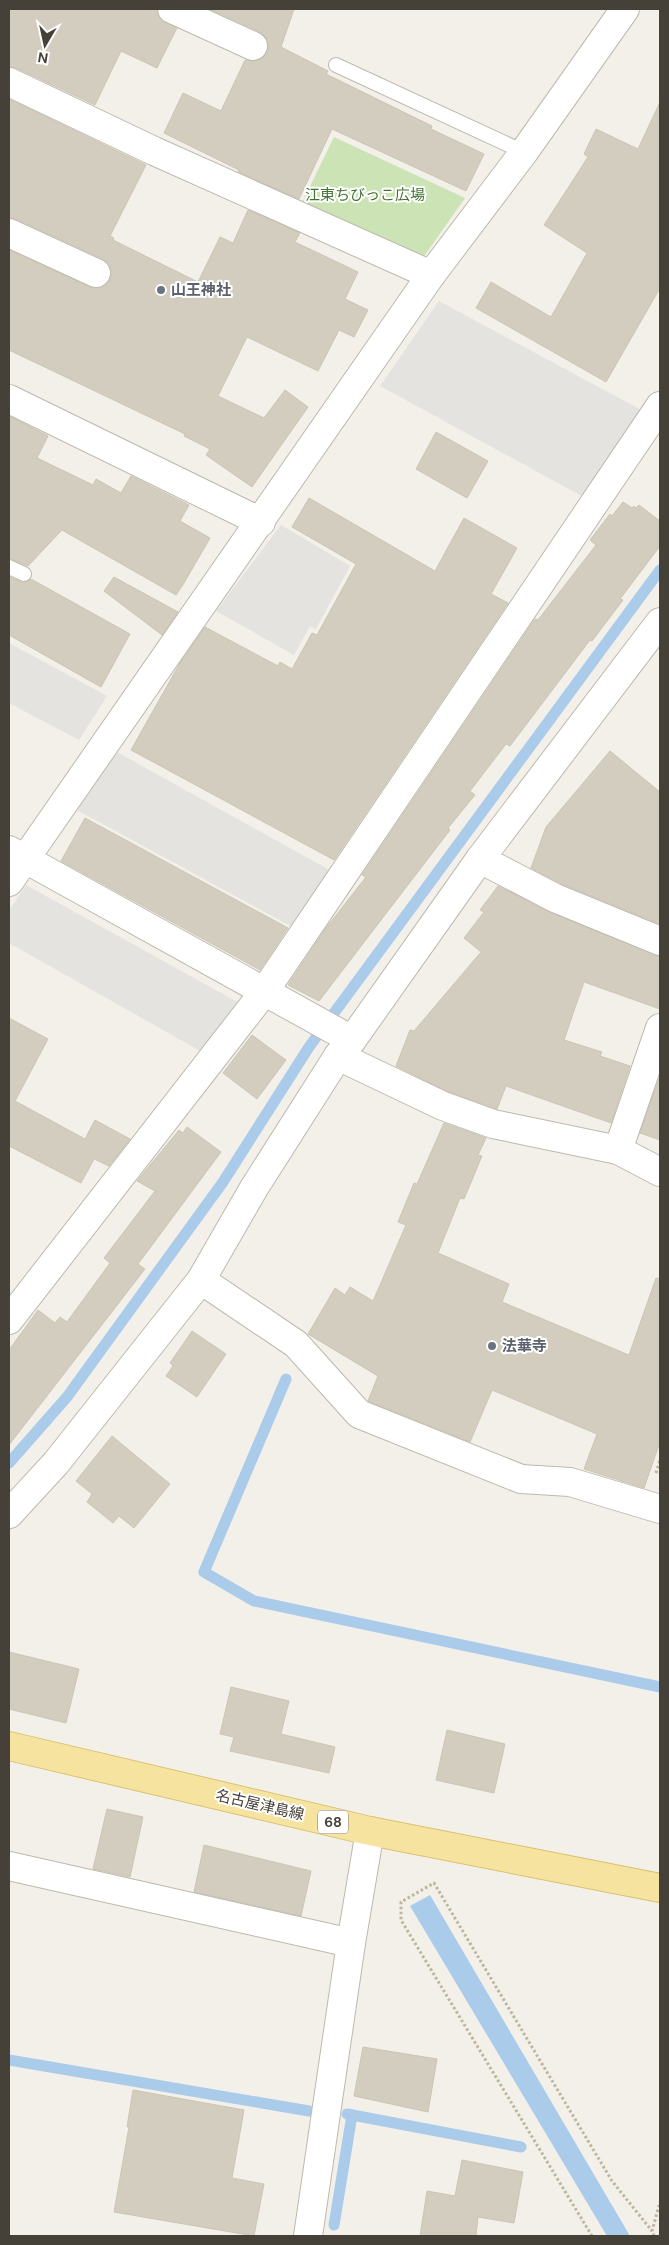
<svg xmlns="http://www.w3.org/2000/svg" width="669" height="2245" viewBox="0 0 669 2245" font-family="'DM Sans','Noto Sans JP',sans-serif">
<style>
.green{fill:#cbe3b5}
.parking{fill:#e4e3e0}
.water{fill:#aacbea}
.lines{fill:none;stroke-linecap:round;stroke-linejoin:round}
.stream{stroke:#aacbea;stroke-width:11}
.building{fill:#d3cdbf;stroke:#cdc5b3}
.lane-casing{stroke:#bdb9ac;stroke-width:16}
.street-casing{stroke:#bdb9ac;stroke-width:30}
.primary-casing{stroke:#d9c270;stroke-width:30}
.path{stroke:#beb59e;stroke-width:3;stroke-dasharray:2.5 2.5;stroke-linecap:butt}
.lane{stroke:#fff;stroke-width:14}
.street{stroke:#fff;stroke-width:28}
.primary{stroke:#f5e39f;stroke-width:28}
.worship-dot{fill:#6b7280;stroke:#fff;stroke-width:2}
.labels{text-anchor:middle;stroke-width:4;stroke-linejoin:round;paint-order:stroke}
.shield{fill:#fff;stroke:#7e7a74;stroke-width:1}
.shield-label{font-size:14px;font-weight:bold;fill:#464138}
.park-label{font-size:15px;fill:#447230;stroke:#fff}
.worship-label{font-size:15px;font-weight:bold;fill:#5b616d;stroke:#fff;text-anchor:start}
.street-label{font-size:15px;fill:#464138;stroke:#fff}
</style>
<rect width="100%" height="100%" fill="#f3f0e9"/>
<!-- green -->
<path class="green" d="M334,137L465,198L420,262L299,209Z"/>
<!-- parking -->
<g class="parking">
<path d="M439,301L647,413L587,499L380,386Z"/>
<path d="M281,525L350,566L316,629L310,626L294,655L216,611Z"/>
<path d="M9,643L107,696L79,740L9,703Z"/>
<path d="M117,752L333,872L296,929L75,809Z"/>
<path d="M26,885L239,1003L202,1052L9,943V911Z"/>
</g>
<!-- water -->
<path class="water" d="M430,1895L630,2236H607L410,1906Z"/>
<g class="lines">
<!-- stream -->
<g class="stream">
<path d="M286,1379L204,1572L254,1601L660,1687"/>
<path d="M9,1463L67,1397L223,1182L309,1047L660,570"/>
<path d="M9,2060L309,2111"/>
<path d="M347,2114L521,2147"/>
<path d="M334,2225L352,2115"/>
</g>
</g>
<!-- building -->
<g class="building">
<path d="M9,9H157L160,18L177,28L157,68L121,51L95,105L16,68L9,67Z"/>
<path d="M209,9H294L281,47L328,71L326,74L432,126L431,129L484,154L466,191L332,129L299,199L238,172L239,170L164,133L183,93L221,111L245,60L255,61L262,58L267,52L268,44L265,37L260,32Z"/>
<path d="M9,99L146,165L110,236L114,238L113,240L198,282L220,237L233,243L248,210L300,233L295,242L358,272L345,299L368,310L354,337L339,330L318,371L247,337L218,396L264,418L285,390L308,407L252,487L206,455L210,449L184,436L185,434L9,350V250L90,287L98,288L105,286L110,280L112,272L109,264L103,259L16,219L9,218Z"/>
<path d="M660,102V288L606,382L476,308L491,282L551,317L587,253L544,225L588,157L584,154L596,129L638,149Z"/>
<path d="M9,416L48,436L37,458L93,485L96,479L121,493L131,476L189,505L180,521L210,538L184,583L176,595L62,530L28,566L9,558Z"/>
<path d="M436,432L488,461L467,498L416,469Z"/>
<path d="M309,498L435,571L464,518L517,548L491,594L508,603L334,860L131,750L180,663L205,627L278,666L280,662L292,669L312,633L317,635L356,564L292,527Z"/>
<path d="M623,502L632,508L634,506L636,508L639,505L660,521V546L620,599L623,600L592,641L590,640L510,746L506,744L470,791L475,795L448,828L450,830L319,1001L288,985L326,928L366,877L362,875L535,619L538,620L596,545L590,540L610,514L612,516Z"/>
<path d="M9,577L24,583L31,579L130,634L101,687L9,635Z"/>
<path d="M114,577L178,612L162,635L104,591Z"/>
<path d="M610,751L660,792V924L562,884L531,868L546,827Z"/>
<path d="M85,818L288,928L260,970L61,861Z"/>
<path d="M498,886L549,912L660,956V1009L584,982L564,1040L602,1052L600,1056L630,1066L611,1123L506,1086L497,1109L449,1092L396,1066L410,1030L414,1031L481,952L464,938L484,912L480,910Z"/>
<path d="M9,1018L48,1039L15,1101L85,1139L95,1120L130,1139L109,1166L94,1159L81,1183L9,1146Z"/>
<path d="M252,1035L286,1060L257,1099L223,1073Z"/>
<path d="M660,1076V1140L640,1133Z"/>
<path d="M444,1123L486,1138L478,1155L482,1156L464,1199L460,1198L438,1253L509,1284L502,1302L629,1355L656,1278L660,1279V1442L644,1488L584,1469L597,1434L492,1390L470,1442L368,1401L378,1376L308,1334L335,1288L345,1295L350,1287L373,1301L406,1225L398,1222L414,1183L417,1184Z"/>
<path d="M187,1127L221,1152L138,1264L145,1269L9,1445V1350L38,1310L55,1323L60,1317L67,1322L110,1263L104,1258L155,1191L137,1181L179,1130L183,1133Z"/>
<path d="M192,1331L226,1354L197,1397L166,1376L173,1366L170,1363Z"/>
<path d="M112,1436L170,1484L134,1528L119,1516L113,1523L87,1502L92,1494L76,1481Z"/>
<path d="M9,1652L79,1669L66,1723L9,1709Z"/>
<path d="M231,1687L289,1701L281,1734L335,1747L329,1773L230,1751L234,1737L220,1734Z"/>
<path d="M447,1730L505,1744L494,1793L436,1780Z"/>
<path d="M107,1809L143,1817L130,1877L93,1869Z"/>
<path d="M204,1845L311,1871L301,1916L194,1892Z"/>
<path d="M363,2047L437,2059L428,2112L354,2096Z"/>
<path d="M133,2090L244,2110L232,2178L264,2184L254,2236L114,2212L129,2127H127Z"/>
<path d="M462,2160L523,2172L514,2223L478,2217L476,2236H420L427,2191L455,2196Z"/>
</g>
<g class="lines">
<defs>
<g id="lane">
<path d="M336,65L524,152"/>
<path d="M9,567L24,574"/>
</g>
<g id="street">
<path d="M172,9L253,46"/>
<path d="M9,82L154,151L431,275"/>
<path d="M9,233L96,273"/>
<path d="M9,399L261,522"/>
<path d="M9,850L352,1040"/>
<path d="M480,859L555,898L660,941"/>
<path d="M9,882L431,275L524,152L625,9"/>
<path d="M338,1056L443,1106L493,1124L618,1150L660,1172"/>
<path d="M618,1150L660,1028"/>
<path d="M201,1280L296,1344L359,1414L521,1479L570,1482L660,1509"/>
<path d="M9,1320L264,992L660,406"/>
<path d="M9,1514L56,1463L201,1280L254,1188L338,1056L352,1040L480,859L660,622"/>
<path d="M9,1866L351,1943"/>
<path d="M308,2236L351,1943L370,1831"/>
</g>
<path id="primary" d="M9,1746L370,1831L660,1888"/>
</defs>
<!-- lane casing -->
<use href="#lane" class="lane-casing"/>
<!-- street casing -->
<use href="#street" class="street-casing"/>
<!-- primary casing -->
<use href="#primary" class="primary-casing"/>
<!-- path -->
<g class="path">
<path d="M656,1473L660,1460"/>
<path d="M592,2236L401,1920V1902L434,1883L612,2181L652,2231"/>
<path d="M654,2236L652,2231L660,2202"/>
</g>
<!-- lane -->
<use href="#lane" class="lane"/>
<!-- street -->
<use href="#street" class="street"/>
<!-- primary -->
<use href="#primary" class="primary"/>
</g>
<!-- markers -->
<g class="worship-dot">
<circle cx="161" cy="290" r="5"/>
<circle cx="492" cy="1346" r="5"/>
</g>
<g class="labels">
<!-- shield labels -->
<rect class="shield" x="318" y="1810.5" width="30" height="23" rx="4"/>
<g class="shield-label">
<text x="333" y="1827">68</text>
</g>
<!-- park labels -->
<g class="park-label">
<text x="365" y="200">江東ちびっこ広場</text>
</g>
<!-- worship labels -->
<g class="worship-label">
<text x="171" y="295">山王神社</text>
<text x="502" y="1351">法華寺</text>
</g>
<!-- street labels -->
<g class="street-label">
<text transform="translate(260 1805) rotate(13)" y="5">名古屋津島線</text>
</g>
</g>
<!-- border -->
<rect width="669" height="2245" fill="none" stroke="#464138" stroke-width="20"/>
<!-- north arrow -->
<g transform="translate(45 45) rotate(189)" stroke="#ffffff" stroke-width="4" paint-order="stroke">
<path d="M0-4L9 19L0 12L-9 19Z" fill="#464138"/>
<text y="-8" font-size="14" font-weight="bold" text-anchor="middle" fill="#464138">N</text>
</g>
</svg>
